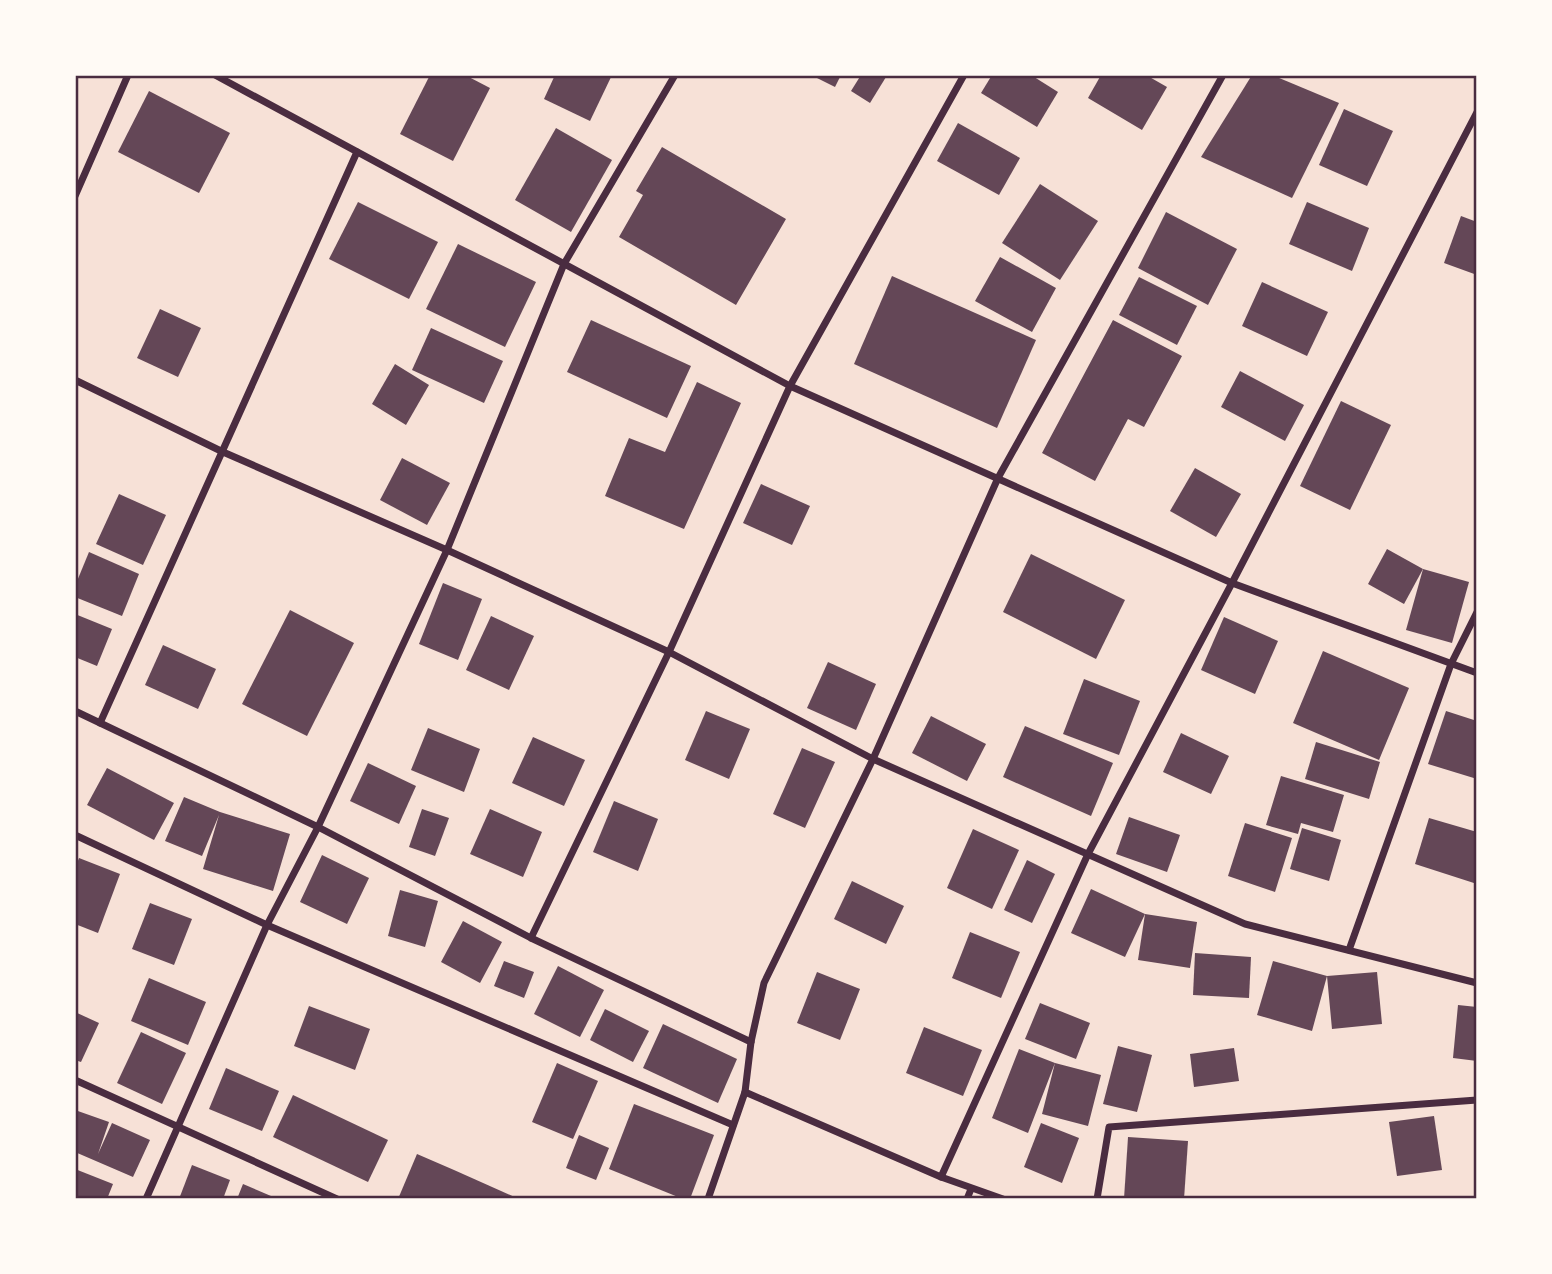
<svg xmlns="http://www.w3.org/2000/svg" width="1552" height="1274" viewBox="0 0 1552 1274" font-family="'Archivo Narrow',sans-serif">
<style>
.building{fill:#644757}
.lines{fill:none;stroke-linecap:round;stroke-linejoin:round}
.minor{stroke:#4a2c40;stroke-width:7}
.neatline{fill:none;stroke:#4a2c40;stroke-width:2.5}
</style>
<rect width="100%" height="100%" fill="#f7e1d7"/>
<!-- building -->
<g class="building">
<path d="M430,75H465L490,88L453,161L400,134Z"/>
<path d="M555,75H612L590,121L544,99Z"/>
<path d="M811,75H841L835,87Z"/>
<path d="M861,75H882L886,77L870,103L851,91Z"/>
<path d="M992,75H1031L1058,92L1037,127L981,93Z"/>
<path d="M1101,75H1146L1167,87L1142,130L1088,98Z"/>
<path d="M1252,75H1272L1339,103L1292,198L1201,157Z"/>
<path d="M149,91L230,133L199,193L118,152Z"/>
<path d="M1344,109L1393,131L1367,186L1319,165Z"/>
<path d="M958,123L1020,158L999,195L937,161Z"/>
<path d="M556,128L612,160L571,232L515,200Z"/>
<path d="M662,147L786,219L736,305L619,237L643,195L636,191Z"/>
<path d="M1040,184L1098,221L1060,280L1002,243Z"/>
<path d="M358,202L438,242L409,299L329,259Z"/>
<path d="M1307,202L1369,228L1352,271L1289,244Z"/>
<path d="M1166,212L1237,249L1208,305L1138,268Z"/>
<path d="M1461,216L1477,222V275L1444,263Z"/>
<path d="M458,244L536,282L505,347L426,309Z"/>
<path d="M1000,257L1056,288L1032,332L975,301Z"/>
<path d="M892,276L1036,340L997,428L854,364Z"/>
<path d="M1139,277L1197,306L1177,345L1119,315Z"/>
<path d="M1262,282L1328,312L1307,356L1242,326Z"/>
<path d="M160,309L201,328L178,377L137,358Z"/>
<path d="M591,320L691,366L667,418L567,372Z"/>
<path d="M1113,320L1182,356L1144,427L1128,419L1095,481L1042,453Z"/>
<path d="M431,328L503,361L484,403L412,370Z"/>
<path d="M395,364L429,385L406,425L372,404Z"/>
<path d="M1240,371L1304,405L1285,441L1221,407Z"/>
<path d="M697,382L741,403L684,529L605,496L629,438L665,452Z"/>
<path d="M1341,401L1391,425L1350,510L1300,486Z"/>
<path d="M402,458L450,483L427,525L380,500Z"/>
<path d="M1195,468L1241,494L1216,537L1170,511Z"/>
<path d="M761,484L810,506L792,545L743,523Z"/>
<path d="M119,494L166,515L143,565L96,544Z"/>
<path d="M1387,549L1423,569L1404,604L1368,584Z"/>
<path d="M89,552L139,574L122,616L75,597V586Z"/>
<path d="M1031,554L1125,600L1096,659L1003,612Z"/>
<path d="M1423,569L1469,582L1452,643L1406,630Z"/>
<path d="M443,583L482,599L458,660L419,644Z"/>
<path d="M290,610L354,643L307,736L242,704Z"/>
<path d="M75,614L112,629L97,666L75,657Z"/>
<path d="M491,616L534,636L509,690L466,670Z"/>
<path d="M1224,617L1278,641L1255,694L1201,670Z"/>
<path d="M163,645L216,669L198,709L145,685Z"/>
<path d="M1323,651L1409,688L1379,760L1293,723Z"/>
<path d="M828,662L876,684L856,730L807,708Z"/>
<path d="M1084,679L1140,701L1119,755L1063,734Z"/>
<path d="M706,711L750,729L729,779L685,760Z"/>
<path d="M1446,711L1477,721V779L1428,764Z"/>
<path d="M931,716L986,744L967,781L912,753Z"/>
<path d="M1025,726L1113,763L1091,816L1003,777Z"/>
<path d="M428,728L480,749L464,792L411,770Z"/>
<path d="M1181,733L1229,756L1211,794L1163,772Z"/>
<path d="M533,737L585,760L564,806L512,783Z"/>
<path d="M1316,742L1380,762L1369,799L1305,779Z"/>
<path d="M802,748L835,762L805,828L773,814Z"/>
<path d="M368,763L416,786L399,824L350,801Z"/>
<path d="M107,768L174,803L154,840L87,805Z"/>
<path d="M1281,776L1344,795L1333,832L1301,823L1298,834L1266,825Z"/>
<path d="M184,797L220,812L290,834L273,891L203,869L219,815L202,856L165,841Z"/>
<path d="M614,801L658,819L638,871L593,852Z"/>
<path d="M422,809L449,818L435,856L409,847Z"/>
<path d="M490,809L542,832L523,877L470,854Z"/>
<path d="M1129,817L1180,835L1167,872L1116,854Z"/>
<path d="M1429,818L1477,832V884L1415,864Z"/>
<path d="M1245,823L1292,838L1275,892L1228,876Z"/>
<path d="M1302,828L1341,840L1329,881L1290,869Z"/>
<path d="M973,829L1019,850L992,909L947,888Z"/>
<path d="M322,855L369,878L347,924L300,902Z"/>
<path d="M79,858L120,874L98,933L75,924V869Z"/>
<path d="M1027,860L1055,874L1032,923L1004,910Z"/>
<path d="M852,881L904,906L886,944L834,919Z"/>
<path d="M1091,889L1145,914L1125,957L1071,933Z"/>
<path d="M400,890L438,901L425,947L388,936Z"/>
<path d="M150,903L192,919L174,965L132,949Z"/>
<path d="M1145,914L1197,922L1190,968L1138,960Z"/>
<path d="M463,921L502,942L480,983L441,962Z"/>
<path d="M970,932L1020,952L1001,998L952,978Z"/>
<path d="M1195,953L1251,957L1249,998L1193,995Z"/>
<path d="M504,961L534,972L524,998L494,986Z"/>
<path d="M1273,961L1327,976L1312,1031L1257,1015Z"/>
<path d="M558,966L604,990L580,1037L534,1014Z"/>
<path d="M817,972L860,989L840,1040L797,1023Z"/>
<path d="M1377,972L1382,1024L1332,1029L1327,976Z"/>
<path d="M149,978L206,1002L188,1045L131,1021Z"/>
<path d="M1040,1003L1090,1023L1076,1059L1025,1039Z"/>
<path d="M1458,1005L1477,1007V1061L1453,1058Z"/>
<path d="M309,1006L370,1029L355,1070L294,1046Z"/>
<path d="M605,1009L649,1031L633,1062L590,1040Z"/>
<path d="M75,1012L99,1023L81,1062L75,1060Z"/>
<path d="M663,1024L737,1059L718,1103L643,1068Z"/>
<path d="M924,1027L982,1050L963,1096L906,1073Z"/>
<path d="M141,1032L186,1053L162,1104L117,1083Z"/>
<path d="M1118,1046L1152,1055L1137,1112L1103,1104Z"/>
<path d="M1234,1048L1239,1081L1194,1087L1190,1054Z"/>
<path d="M1019,1049L1055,1063L1101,1075L1088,1126L1042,1114L1055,1063L1028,1133L992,1118Z"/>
<path d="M557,1063L598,1081L573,1139L532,1122Z"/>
<path d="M226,1068L279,1091L262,1131L209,1109Z"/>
<path d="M293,1095L388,1140L368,1182L273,1137Z"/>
<path d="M634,1104L714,1135L690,1199H683L609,1169Z"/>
<path d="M75,1110L109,1122L98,1154L112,1123L150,1140L133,1177L75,1152Z"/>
<path d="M1434,1116L1442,1170L1397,1176L1389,1122Z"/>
<path d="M1041,1123L1079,1138L1062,1183L1024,1167Z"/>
<path d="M579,1135L609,1148L596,1180L566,1168Z"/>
<path d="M1128,1137L1188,1141L1184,1199H1124Z"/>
<path d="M417,1154L454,1170L519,1199H398Z"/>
<path d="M192,1165L230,1180L223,1199H179Z"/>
<path d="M75,1169L113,1184L107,1199H75Z"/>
<path d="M243,1184L278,1199H237Z"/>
</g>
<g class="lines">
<!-- minor -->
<g class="minor">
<path d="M215,75L790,386L1232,583L1477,673"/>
<path d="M75,196L128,75"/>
<path d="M75,380L223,452L447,550L669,652L873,759L1245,924L1477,983"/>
<path d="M75,711L318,827L531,938L751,1042"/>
<path d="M100,723L357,152"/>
<path d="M75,835L267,925L733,1125"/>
<path d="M531,938L669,652L790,386L964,75"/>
<path d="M1349,950L1451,664L1477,612"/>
<path d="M75,1080L337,1199"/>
<path d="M745,1092L941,1177L1003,1199"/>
<path d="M941,1177L1088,854L1232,583L1477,112"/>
<path d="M146,1199L267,925L318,827L447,550L564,264L675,75"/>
<path d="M708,1199L745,1092L751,1042L764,983L873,759L998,478L1223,75"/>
<path d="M967,1199L971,1189"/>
<path d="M1097,1199L1109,1127L1477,1100"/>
</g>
</g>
<!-- border -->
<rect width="1552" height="1274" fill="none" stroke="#fffaf5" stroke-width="154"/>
<rect x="77" y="77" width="1398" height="1120" class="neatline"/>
</svg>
